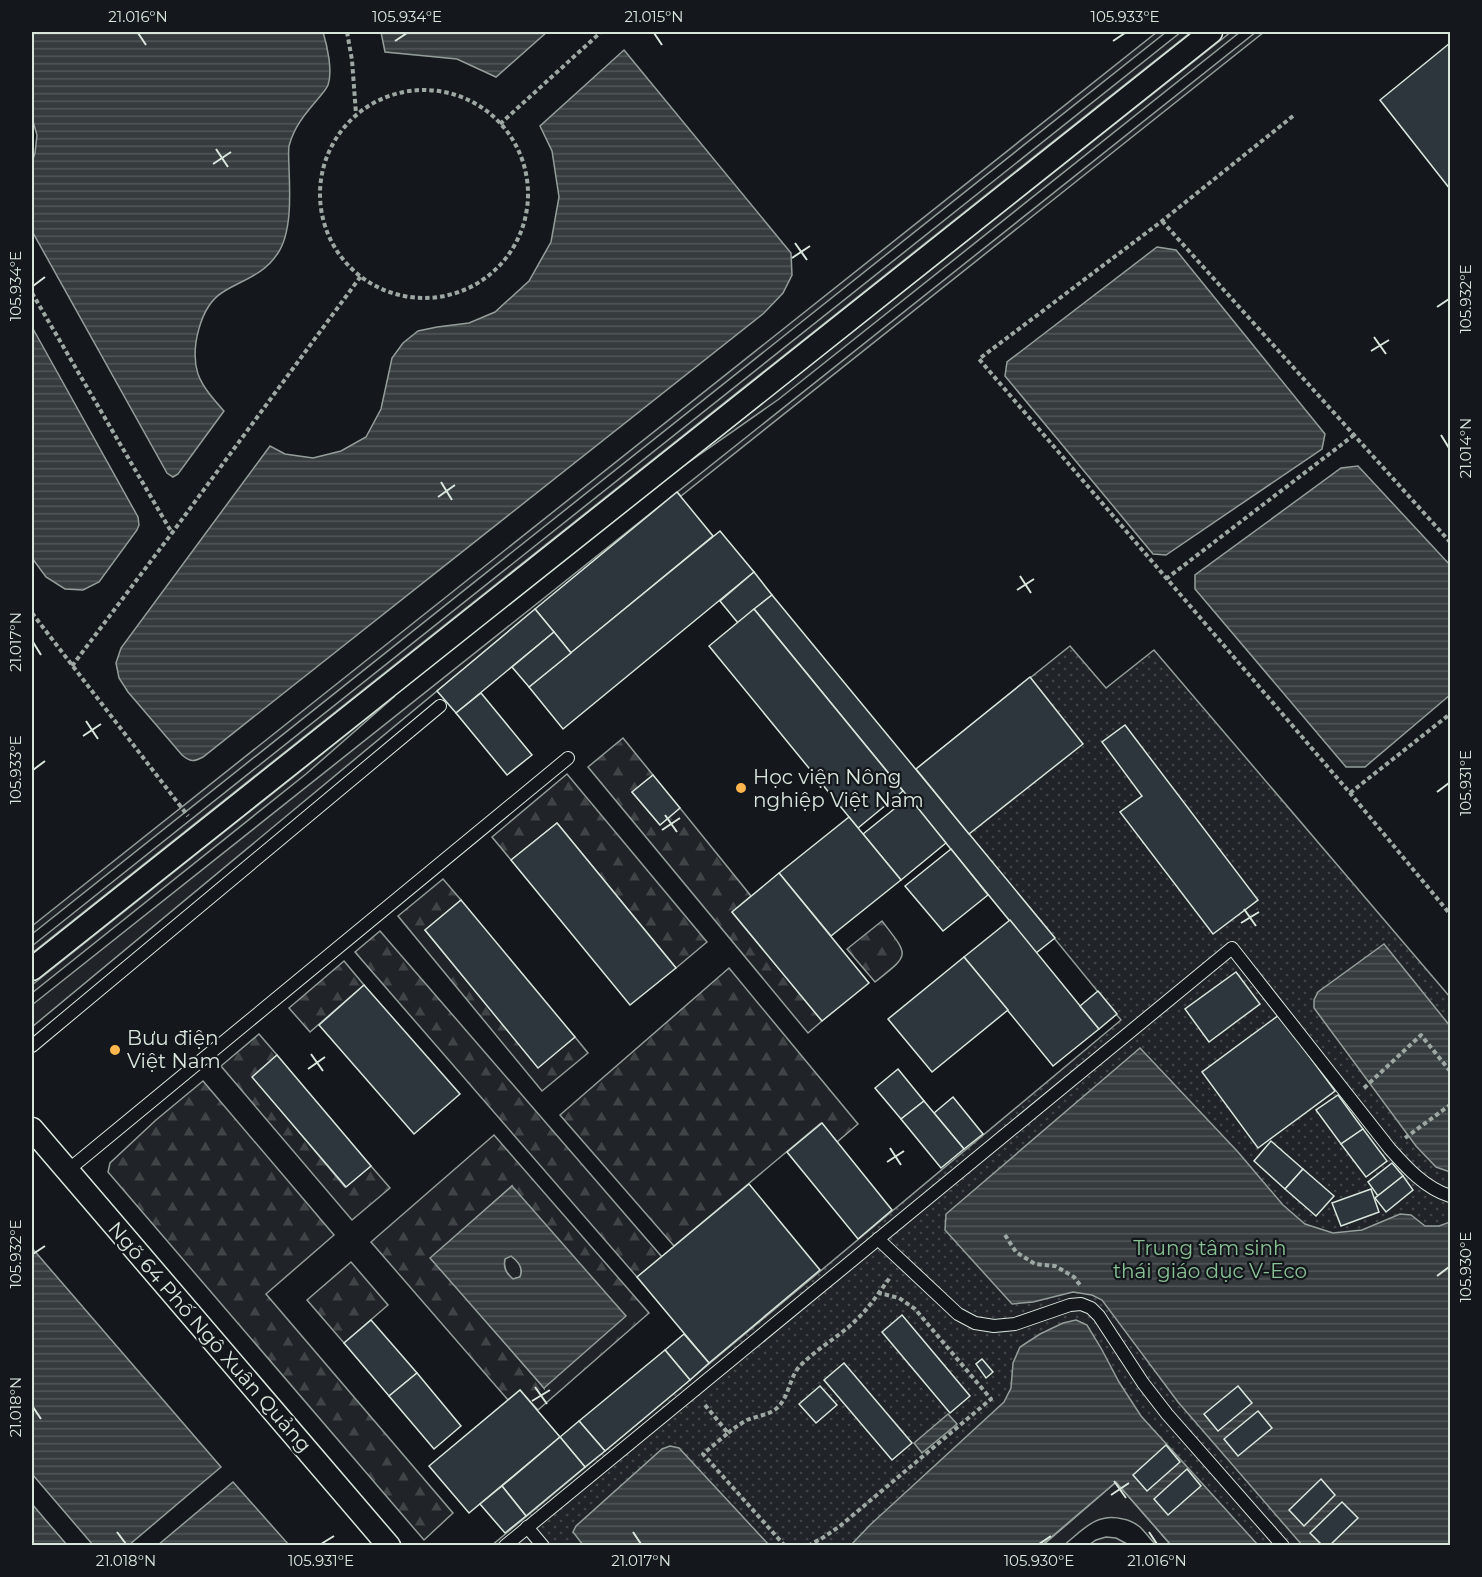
<svg xmlns="http://www.w3.org/2000/svg" width="1482" height="1577" viewBox="0 0 1482 1577" font-family="Montserrat,sans-serif">
<style>
.green{fill:#202428;stroke:#939e99;stroke-width:1.5}
.forest{fill:url(#forest-firs);stroke:#939e99;stroke-width:1.5;fill-rule:evenodd}
.park{fill:url(#park-dots);stroke:#939e99;stroke-width:1.5}
.water{fill:url(#water-rules);stroke:#939e99;stroke-width:1.5;fill-rule:evenodd}
.building{fill:#2c363c;stroke:#d8e6dc;stroke-width:1.5}
.lines{fill:none;stroke-linecap:round;stroke-linejoin:round}
.service-casing{stroke:#d8e6dc;stroke-width:14}
.minor-casing{stroke:#d8e6dc;stroke-width:25}
.path{stroke:#9da8a2;stroke-width:4;stroke-dasharray:4.5 3;stroke-linecap:butt}
.service{stroke:#14181c;stroke-width:12}
.minor{stroke:#14181c;stroke-width:22}
.ticks{fill:none;stroke:#d8e6dc;stroke-width:2}
.poi-dot{fill:#ffb74d;stroke:#14181c;stroke-width:2}
.labels{text-anchor:middle;stroke-width:4.5;stroke-linejoin:round;paint-order:stroke}
.poi-label{font-size:20px;fill:#d8e6dc;stroke:#14181c;text-anchor:start}
.park-label{font-size:20px;fill:#8ac095;stroke:#14181c}
.street-label{font-size:20px;fill:#d8e6dc;stroke:#14181c}
.neatline{fill:none;stroke:#d8e6dc;stroke-width:2}
.ticks-label{font-size:15px;text-anchor:middle;fill:#d8e6dc}
</style>
<defs>
<pattern id="forest-firs" width="22" height="20" patternUnits="userSpaceOnUse" patternTransform="scale(1.5)"><rect width="22" height="20" fill="#202428"/><path d="M5 1l3.5 6h-7zM16 11l3.5 6h-7z" fill="#404447"/></pattern>
<pattern id="park-dots" width="8" height="8" patternUnits="userSpaceOnUse" patternTransform="scale(1.5)"><rect width="8" height="8" fill="#202428"/><path d="M2 2h.1M6 6h.1" fill="none" stroke="#404447" stroke-width="1.8" stroke-linecap="round"/></pattern>
<pattern id="water-rules" width="6" height="5" patternUnits="userSpaceOnUse" patternTransform="scale(1.5)"><rect width="6" height="5" fill="#363b3e"/><path d="M0 2.5h6" fill="none" stroke="#525759"/></pattern>
</defs>
<rect width="100%" height="100%" fill="#14181c"/>
<!-- green -->
<g class="green">
<path d="M1157,32H1166L32,934V926Z"/>
<path d="M1181,32H1191L32,953V946Z"/>
<path d="M1231,32H1240L779,399L682,467Z"/>
<path d="M1256,32H1264L681,496L677,492L32,1027V1005Z"/>
<path d="M395,696L306,774L32,993V985Z"/>
<path d="M1116,1482L1171,1545H1156C1151,1540 1146,1533 1140,1527C1135,1523 1129,1520 1123,1519C1096,1512 1083,1530 1064,1545L1042,1546Z"/>
<path d="M1106,1537L1116,1538L1129,1545H1089L1096,1540Z"/>
</g>
<!-- forest -->
<g class="forest">
<path d="M623,738L653,775L632,792L660,825L680,808L751,896L732,912L822,1021L808,1033L588,767Z"/>
<path d="M567,774L707,942L676,968L557,823L511,860L492,837Z"/>
<path d="M443,879L461,900L425,930L538,1067L575,1037L588,1053L542,1091L398,916Z"/>
<path d="M882,921C910,957 910,954 875,982L847,949Z"/>
<path d="M380,931L662,1257L637,1277L355,952Z"/>
<path d="M344,961L364,985L310,1032L289,1008Z"/>
<path d="M729,968L858,1124L837,1142L821,1123L674,1246L560,1115Z"/>
<path d="M259,1034L277,1055L253,1077L345,1187L371,1166L390,1188L352,1220L221,1066Z"/>
<path d="M203,1081L334,1235L266,1294L453,1513L424,1540L108,1172L110,1163L156,1120Z"/>
<path d="M494,1135L649,1313L538,1410L520,1390L508,1400L371,1242ZM512,1186L544,1388L431,1258Z"/>
<path d="M511,1256C518,1261 524,1268 520,1277L513,1279C506,1273 503,1268 505,1258Z"/>
<path d="M351,1262L388,1305L344,1343L307,1300Z"/>
</g>
<!-- park -->
<path class="park" d="M1070,646L1106,688L1154,650L1450,997V1545H1171L1116,1482L1042,1545L491,1546L1121,1020L916,769Z"/>
<!-- water -->
<g class="water">
<path d="M32,32H323C327,45 333,71 328,85C326,90 321,95 317,100C305,114 294,127 289,146C288,153 289,161 289,168C290,193 292,232 278,253C263,276 243,279 223,292C200,306 190,349 198,374C203,388 215,401 224,411L178,474L173,477L167,473L32,231V162L35,153L37,135L32,118Z"/>
<path d="M381,32H547L496,77L457,59L385,52Z"/>
<path d="M624,50L791,253L792,275L783,293L764,313L203,757C194,762 190,762 182,755L128,692L119,678L116,663L121,648L270,446L285,454L313,458L341,451L366,437L381,409L392,358L403,343L418,331L437,327L469,323L495,312L529,281L551,242L559,197L552,151L540,126Z"/>
<path d="M1157,247L1176,250L1325,434L1322,449L1166,555L1153,554L1005,376L1007,362Z"/>
<path d="M32,327L138,517L139,525L137,530L99,582L83,590L65,589L46,577L32,558Z"/>
<path d="M1358,466L1450,565V695L1365,767H1346L1195,589V575L1341,468Z"/>
<path d="M1384,944L1450,1026V1172L1436,1167L1416,1146L1314,1008V1000L1318,992Z"/>
<path d="M1140,1048L1238,1152L1283,1205L1305,1224L1333,1233L1362,1230L1400,1214L1411,1215L1425,1226H1439L1450,1222V1545H1302L1178,1402L1102,1300L1092,1295L1073,1292L1033,1302L1012,1304L945,1230L946,1214Z"/>
<path d="M512,1186L626,1316L544,1388L430,1258ZM511,1256C518,1261 524,1268 520,1277L513,1279C506,1273 503,1268 505,1259Z"/>
<path d="M32,1248L221,1467L129,1545H93L32,1474Z"/>
<path d="M1076,1320L1087,1325L1101,1348L1119,1382L1141,1416L1258,1545H1171L1116,1482L1042,1545L850,1546L870,1525L1004,1402L1011,1388L1013,1363L1020,1347L1040,1334L1063,1323Z"/>
<path d="M948,1414L957,1424L922,1453L914,1443Z"/>
<path d="M670,1446L679,1448L769,1545H583L573,1532L576,1526L662,1449Z"/>
<path d="M233,1482L289,1545H158Z"/>
<path d="M32,1504L67,1545H32Z"/>
</g>
<!-- building -->
<g class="building">
<path d="M1450,43V189L1380,100Z"/>
<path d="M677,492L713,536L571,653L535,609Z"/>
<path d="M720,531L754,572L563,729L529,687Z"/>
<path d="M754,572L772,595L738,623L720,601Z"/>
<path d="M772,595L1055,938L1036,953L754,609Z"/>
<path d="M535,609L554,632L456,713L437,691Z"/>
<path d="M754,609L903,791L858,828L709,646Z"/>
<path d="M554,632L571,653L529,687L512,667Z"/>
<path d="M1030,677L1083,744L969,834L916,769Z"/>
<path d="M481,693L532,755L507,775L456,713Z"/>
<path d="M1125,725L1258,900L1213,934L1120,812L1142,796L1102,742Z"/>
<path d="M653,775L680,808L660,825L632,792Z"/>
<path d="M909,797L946,843L901,880L863,834Z"/>
<path d="M849,817L901,880L831,936L779,873Z"/>
<path d="M557,823L676,968L630,1005L511,860Z"/>
<path d="M951,849L988,895L943,931L905,886Z"/>
<path d="M779,873L869,983L822,1021L732,912Z"/>
<path d="M461,900L575,1037L538,1068L425,930Z"/>
<path d="M1010,920L1099,1029L1053,1066L964,957Z"/>
<path d="M964,957L1008,1010L932,1072L888,1019Z"/>
<path d="M1236,972L1260,1004L1209,1042L1185,1009Z"/>
<path d="M364,985L460,1094L414,1134L319,1025Z"/>
<path d="M1098,991L1117,1014L1099,1029L1080,1006Z"/>
<path d="M1279,1015L1335,1091L1258,1148L1202,1072Z"/>
<path d="M277,1055L371,1166L346,1187L252,1077Z"/>
<path d="M898,1069L924,1101L901,1119L875,1088Z"/>
<path d="M1338,1095L1363,1129L1341,1144L1316,1110Z"/>
<path d="M953,1097L983,1134L964,1149L934,1113Z"/>
<path d="M924,1101L964,1149L941,1168L901,1119Z"/>
<path d="M822,1123L892,1210L858,1239L787,1152Z"/>
<path d="M1363,1129L1387,1161L1366,1177L1341,1144Z"/>
<path d="M1271,1141L1303,1169L1285,1189L1254,1161Z"/>
<path d="M1392,1163L1403,1176L1378,1196L1368,1182Z"/>
<path d="M1303,1169L1334,1196L1316,1216L1285,1189Z"/>
<path d="M1403,1176L1413,1190L1386,1212L1375,1198Z"/>
<path d="M749,1184L820,1270L709,1363L637,1277Z"/>
<path d="M1371,1189L1379,1212L1341,1226L1332,1203Z"/>
<path d="M902,1315L970,1396L950,1413L882,1332Z"/>
<path d="M371,1320L417,1373L389,1396L344,1343Z"/>
<path d="M684,1334L709,1363L690,1380L665,1350Z"/>
<path d="M665,1350L690,1380L605,1451L579,1421Z"/>
<path d="M982,1359L993,1372L986,1378L976,1364Z"/>
<path d="M844,1363L912,1443L892,1460L824,1380Z"/>
<path d="M417,1373L461,1426L434,1449L389,1396Z"/>
<path d="M820,1386L837,1405L816,1423L799,1404Z"/>
<path d="M1238,1386L1252,1403L1218,1431L1204,1414Z"/>
<path d="M520,1390L560,1437L469,1513L429,1466Z"/>
<path d="M1258,1411L1272,1428L1238,1456L1224,1439Z"/>
<path d="M579,1421L605,1451L585,1467L560,1437Z"/>
<path d="M560,1437L585,1467L526,1516L502,1486Z"/>
<path d="M1166,1445L1180,1462L1147,1491L1133,1475Z"/>
<path d="M1187,1469L1201,1486L1168,1515L1154,1499Z"/>
<path d="M1321,1479L1335,1495L1304,1526L1289,1510Z"/>
<path d="M502,1486L526,1516L505,1533L480,1504Z"/>
<path d="M1342,1502L1358,1518L1329,1546H1323L1310,1533Z"/>
</g>
<g class="lines">
<defs>
<g id="service">
<path d="M32,1046L440,706"/>
<path d="M67,1171L568,758"/>
<path d="M878,1239L958,1314L975,1323L994,1326L1015,1324L1070,1305L1081,1304L1091,1308L1099,1316L1143,1383L1167,1414L1283,1546"/>
<path d="M527,1527L543,1546"/>
<path d="M505,1546L1232,948L1390,1149C1407,1168 1425,1188 1450,1196"/>
</g>
<g id="minor">
<path d="M32,969L1211,32"/>
<path d="M32,1129L389,1546"/>
</g>
</defs>
<!-- service casing -->
<use href="#service" class="service-casing"/>
<!-- minor casing -->
<use href="#minor" class="minor-casing"/>
<!-- path -->
<g class="path">
<path d="M347,32L352,60L356,114"/>
<circle cx="424" cy="194" r="104"/>
<path d="M1293,116L1162,221L979,359L1350,793L1450,914"/>
<path d="M500,124L601,32"/>
<path d="M1162,221L1450,542"/>
<path d="M32,293L172,533"/>
<path d="M1166,579L1354,435"/>
<path d="M32,613L188,816"/>
<path d="M72,666L172,533L361,276"/>
<path d="M1350,793L1450,714"/>
<path d="M1364,1088L1421,1035L1450,1071"/>
<path d="M1405,1138L1450,1105"/>
<path d="M1005,1235L1016,1252L1035,1264L1055,1266L1074,1277L1080,1285"/>
<path d="M705,1405L728,1433L703,1454L785,1546"/>
<path d="M728,1433C734,1428 740,1424 747,1420C757,1416 769,1415 777,1408C789,1397 789,1379 799,1367C816,1349 839,1337 856,1320C870,1307 880,1291 891,1276"/>
<path d="M808,1546L824,1537L840,1526L991,1399L915,1309L899,1298L879,1293"/>
</g>
<!-- service -->
<use href="#service" class="service"/>
<!-- minor -->
<use href="#minor" class="minor"/>
</g>
<!-- ticks -->
<path class="ticks" d="M138,33L146,45M654,33L662,45M395,41L407,33M1113,41L1125,33M216,149L228,167M213,164L231,152M795,243L807,260M792,258L810,246M33,286L45,277M1437,307L1449,299M1374,337L1386,354M1371,351L1389,340M1441,435L1449,448M441,482L452,500M438,497L455,485M1020,576L1031,593M1017,590L1034,579M33,642L41,655M86,721L98,739M83,736L101,724M33,770L45,761M1437,792L1449,783M665,815L677,832M662,830L680,818M1244,909L1256,926M1241,923L1259,912M311,1054L323,1071M308,1069L325,1057M890,1148L901,1165M887,1162L904,1151M33,1254L45,1246M1437,1276L1449,1267M535,1387L547,1404M532,1401L550,1390M33,1407L41,1419M1114,1481L1126,1498M1111,1495L1129,1483M117,1532L126,1544M633,1532L641,1544M1149,1532L1157,1544M321,1544L334,1536M1039,1544L1051,1536"/>
<!-- markers -->
<g class="poi-dot">
<circle cx="741" cy="788" r="6"/>
<circle cx="115" cy="1050" r="6"/>
</g>
<g class="labels">
<!-- poi labels -->
<g class="poi-label">
<text x="753" y="784">Học viện Nông<tspan x="753" dy="23">nghiệp Việt Nam</tspan></text>
<text x="127" y="1045">Bưu điện<tspan x="127" dy="23">Việt Nam</tspan></text>
</g>
<!-- park labels -->
<g class="park-label">
<text x="1210" y="1255">Trung tâm sinh<tspan x="1210" dy="23">thái giáo dục V-Eco</tspan></text>
</g>
<!-- street labels -->
<g class="street-label">
<text transform="translate(210 1337) rotate(49)" y="7">Ngõ 64 Phố Ngô Xuân Quảng</text>
</g>
</g>
<!-- border -->
<rect width="1482" height="1577" fill="none" stroke="#14181c" stroke-width="66"/>
<rect x="33" y="33" width="1416" height="1511" class="neatline"/>
<g class="ticks-label">
<text x="138" y="22">21.016°N</text>
<text x="407" y="22">105.934°E</text>
<text x="654" y="22">21.015°N</text>
<text x="1125" y="22">105.933°E</text>
<text transform="translate(16 286) rotate(-90)" y="5">105.934°E</text>
<text transform="translate(1466 299) rotate(-90)" y="5">105.932°E</text>
<text transform="translate(1466 448) rotate(-90)" y="5">21.014°N</text>
<text transform="translate(16 642) rotate(-90)" y="5">21.017°N</text>
<text transform="translate(16 770) rotate(-90)" y="5">105.933°E</text>
<text transform="translate(1466 783) rotate(-90)" y="5">105.931°E</text>
<text transform="translate(16 1254) rotate(-90)" y="5">105.932°E</text>
<text transform="translate(1466 1267) rotate(-90)" y="5">105.930°E</text>
<text transform="translate(16 1407) rotate(-90)" y="5">21.018°N</text>
<text x="126" y="1566">21.018°N</text>
<text x="321" y="1566">105.931°E</text>
<text x="641" y="1566">21.017°N</text>
<text x="1039" y="1566">105.930°E</text>
<text x="1157" y="1566">21.016°N</text>
</g>
</svg>
